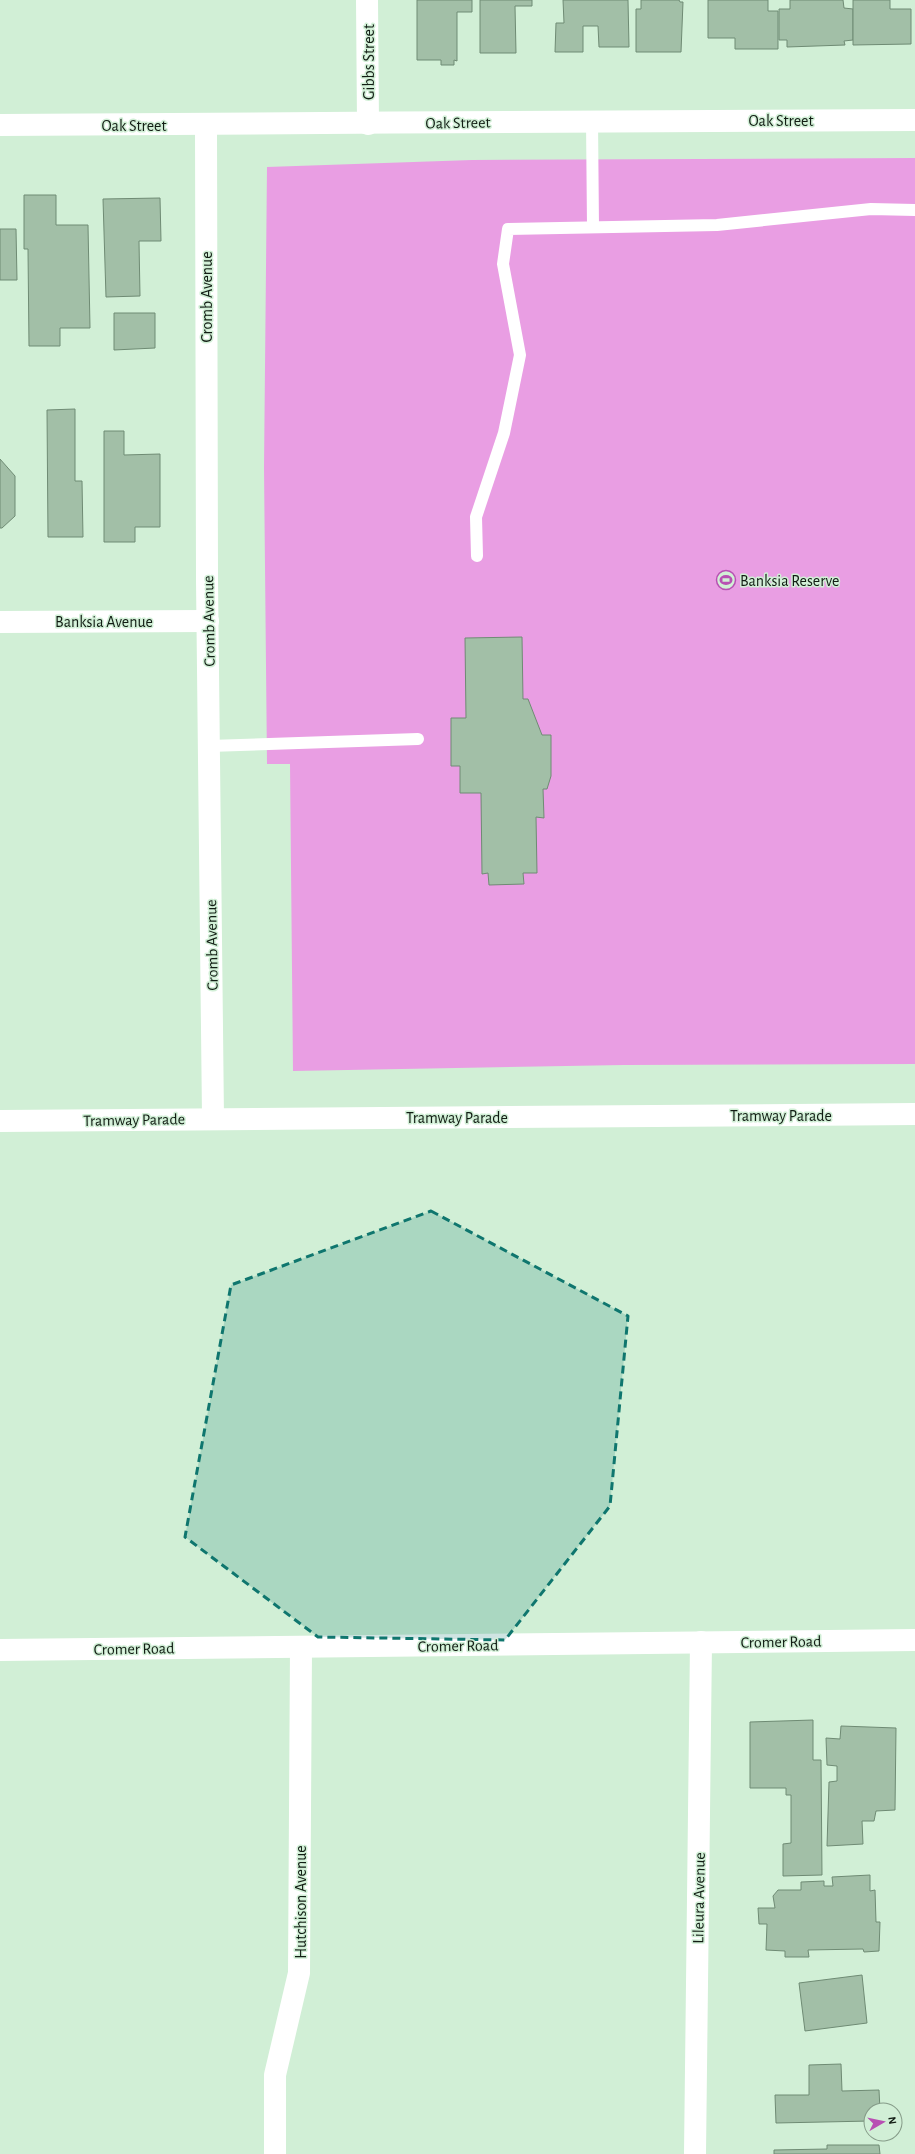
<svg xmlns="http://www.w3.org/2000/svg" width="915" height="2154" viewBox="0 0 915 2154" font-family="'Alegreya Sans',sans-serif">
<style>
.green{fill:#e99ee3}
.building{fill:#a2bfa7;stroke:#6f8b74}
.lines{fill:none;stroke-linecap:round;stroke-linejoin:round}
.service{stroke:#fff;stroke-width:12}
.minor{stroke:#fff;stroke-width:22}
.tertiary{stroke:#fff;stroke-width:22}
.marked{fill:#0f766e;fill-opacity:0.2;stroke:#0f766e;stroke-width:3;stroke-dasharray:8 5;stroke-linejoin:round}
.labels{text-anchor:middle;stroke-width:3;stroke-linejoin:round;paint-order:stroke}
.street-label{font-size:16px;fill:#121d14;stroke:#d1efd6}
.poi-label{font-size:16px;fill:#121d14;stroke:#d1efd6;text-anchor:start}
</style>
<rect width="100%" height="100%" fill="#d1efd6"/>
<!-- green -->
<path class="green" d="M915,158V1064L624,1065L293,1071L290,764H267L264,468L267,167L472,160Z"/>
<!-- building -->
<g class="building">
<path d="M417,0H472V12H457V61L454,60V65H441V60H417Z"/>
<path d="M480,0H532V6H515L516,53H480Z"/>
<path d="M563,0H628L629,47H599L598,26H583V52H555L556,23H564Z"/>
<path d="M641,0H679L680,2H683L681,52H636V9H641Z"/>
<path d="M708,0H768V11H778V49H735V38H708Z"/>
<path d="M790,0H843L844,8L853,9V40L844,41L845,45L787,47V40H779V9H790Z"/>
<path d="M853,0H890V9H911V44L853,45Z"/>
<path d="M24,195H56V225H88L90,328H60V346H29L28,249H24Z"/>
<path d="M160,198L161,241H139L140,296L106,297L103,199Z"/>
<path d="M0,229H16L17,280H0Z"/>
<path d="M114,313H155V348L114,350Z"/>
<path d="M75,409V481H82L83,537H48L47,410Z"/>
<path d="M104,431H124V455L160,454V527H135V542H104Z"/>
<path d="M0,459L15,476V516L2,528H0Z"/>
<path d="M522,637L523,699H528L542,735H551V776L547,789H543L544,818L536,817L537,873H523L524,884L489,885L488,873L482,874L481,793H460V766H451V718H466L465,638Z"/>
<path d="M813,1720V1760H821L822,1875L783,1876V1844L791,1843V1795H786V1788H750V1722Z"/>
<path d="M841,1726L896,1728L895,1810L876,1811L874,1821H862L863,1844L827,1846L829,1782L837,1781V1766L827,1765L826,1738L840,1739Z"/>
<path d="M870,1875V1891L875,1890L876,1922H880L879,1951L864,1952L863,1949L808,1950L809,1957H785V1951L766,1950L767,1924H759L758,1908H775L773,1896L778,1890H801V1882L824,1881V1886H833L832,1877Z"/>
<path d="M862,1975L867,2023L805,2031L799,1983Z"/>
<path d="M841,2064L842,2091L879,2090L880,2110H871V2121L776,2123L775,2095H809V2065Z"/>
<path d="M827,2145H879L880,2154H774V2150L827,2149Z"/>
</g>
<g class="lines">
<!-- service -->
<g class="service">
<path d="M592,120L593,227"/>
<path d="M477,556L476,517L504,433L520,355L503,264L508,229L717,225L871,209L915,210"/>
<path d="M209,746L418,739"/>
</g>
<!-- minor -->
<g class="minor">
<path d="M367,0L368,124"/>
<path d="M0,125C305,124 610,120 915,120"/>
<path d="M206,125L207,580L213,1118"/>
<path d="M0,622L208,621"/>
<path d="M0,1121L915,1114"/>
<path d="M275,2154V2075L299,1973L301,1647"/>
<path d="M695,2154L701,1642"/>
</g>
<!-- tertiary -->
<path class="tertiary" d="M0,1650L915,1640"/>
</g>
<!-- marked area -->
<path class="marked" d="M431,1211L628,1316L610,1506L505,1640L318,1637L185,1537L231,1285Z"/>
<!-- icons -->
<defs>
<symbol id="stadium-ring" viewBox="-11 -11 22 22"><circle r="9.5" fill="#d1efd6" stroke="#b850b3" stroke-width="1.5"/><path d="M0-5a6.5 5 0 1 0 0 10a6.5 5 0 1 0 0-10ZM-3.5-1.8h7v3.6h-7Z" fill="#b850b3"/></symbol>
</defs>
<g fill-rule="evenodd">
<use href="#stadium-ring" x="715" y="569" width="22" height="22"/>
</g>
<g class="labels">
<!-- street labels -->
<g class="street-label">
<text transform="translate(368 62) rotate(-90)" y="6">Gibbs Street</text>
<text x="781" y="126">Oak Street</text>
<text transform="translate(458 122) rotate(-1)" y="6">Oak Street</text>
<text x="134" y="131">Oak Street</text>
<text transform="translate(206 297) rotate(-90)" y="6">Cromb Avenue</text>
<text x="104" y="627">Banksia Avenue</text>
<text transform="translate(208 621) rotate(-91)" y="6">Cromb Avenue</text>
<text transform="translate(211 945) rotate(-91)" y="6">Cromb Avenue</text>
<text x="781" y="1121">Tramway Parade</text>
<text x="457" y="1123">Tramway Parade</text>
<text transform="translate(134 1119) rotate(-1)" y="6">Tramway Parade</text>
<text transform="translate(781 1641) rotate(-1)" y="6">Cromer Road</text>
<text transform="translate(458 1645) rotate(-1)" y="6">Cromer Road</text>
<text transform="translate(134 1648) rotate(-1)" y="6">Cromer Road</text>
<text transform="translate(698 1898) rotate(-89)" y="6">Lileura Avenue</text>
<text transform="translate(300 1902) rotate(-90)" y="6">Hutchison Avenue</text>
</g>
<!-- poi labels -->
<g class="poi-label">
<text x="740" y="586">Banksia Reserve</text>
</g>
</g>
<!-- north arrow -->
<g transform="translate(883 2122) rotate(81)"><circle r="19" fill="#d1efd6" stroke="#859b88"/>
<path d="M0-3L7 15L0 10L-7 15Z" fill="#b850b3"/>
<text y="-6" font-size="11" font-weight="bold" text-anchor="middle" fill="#121d14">N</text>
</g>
</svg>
